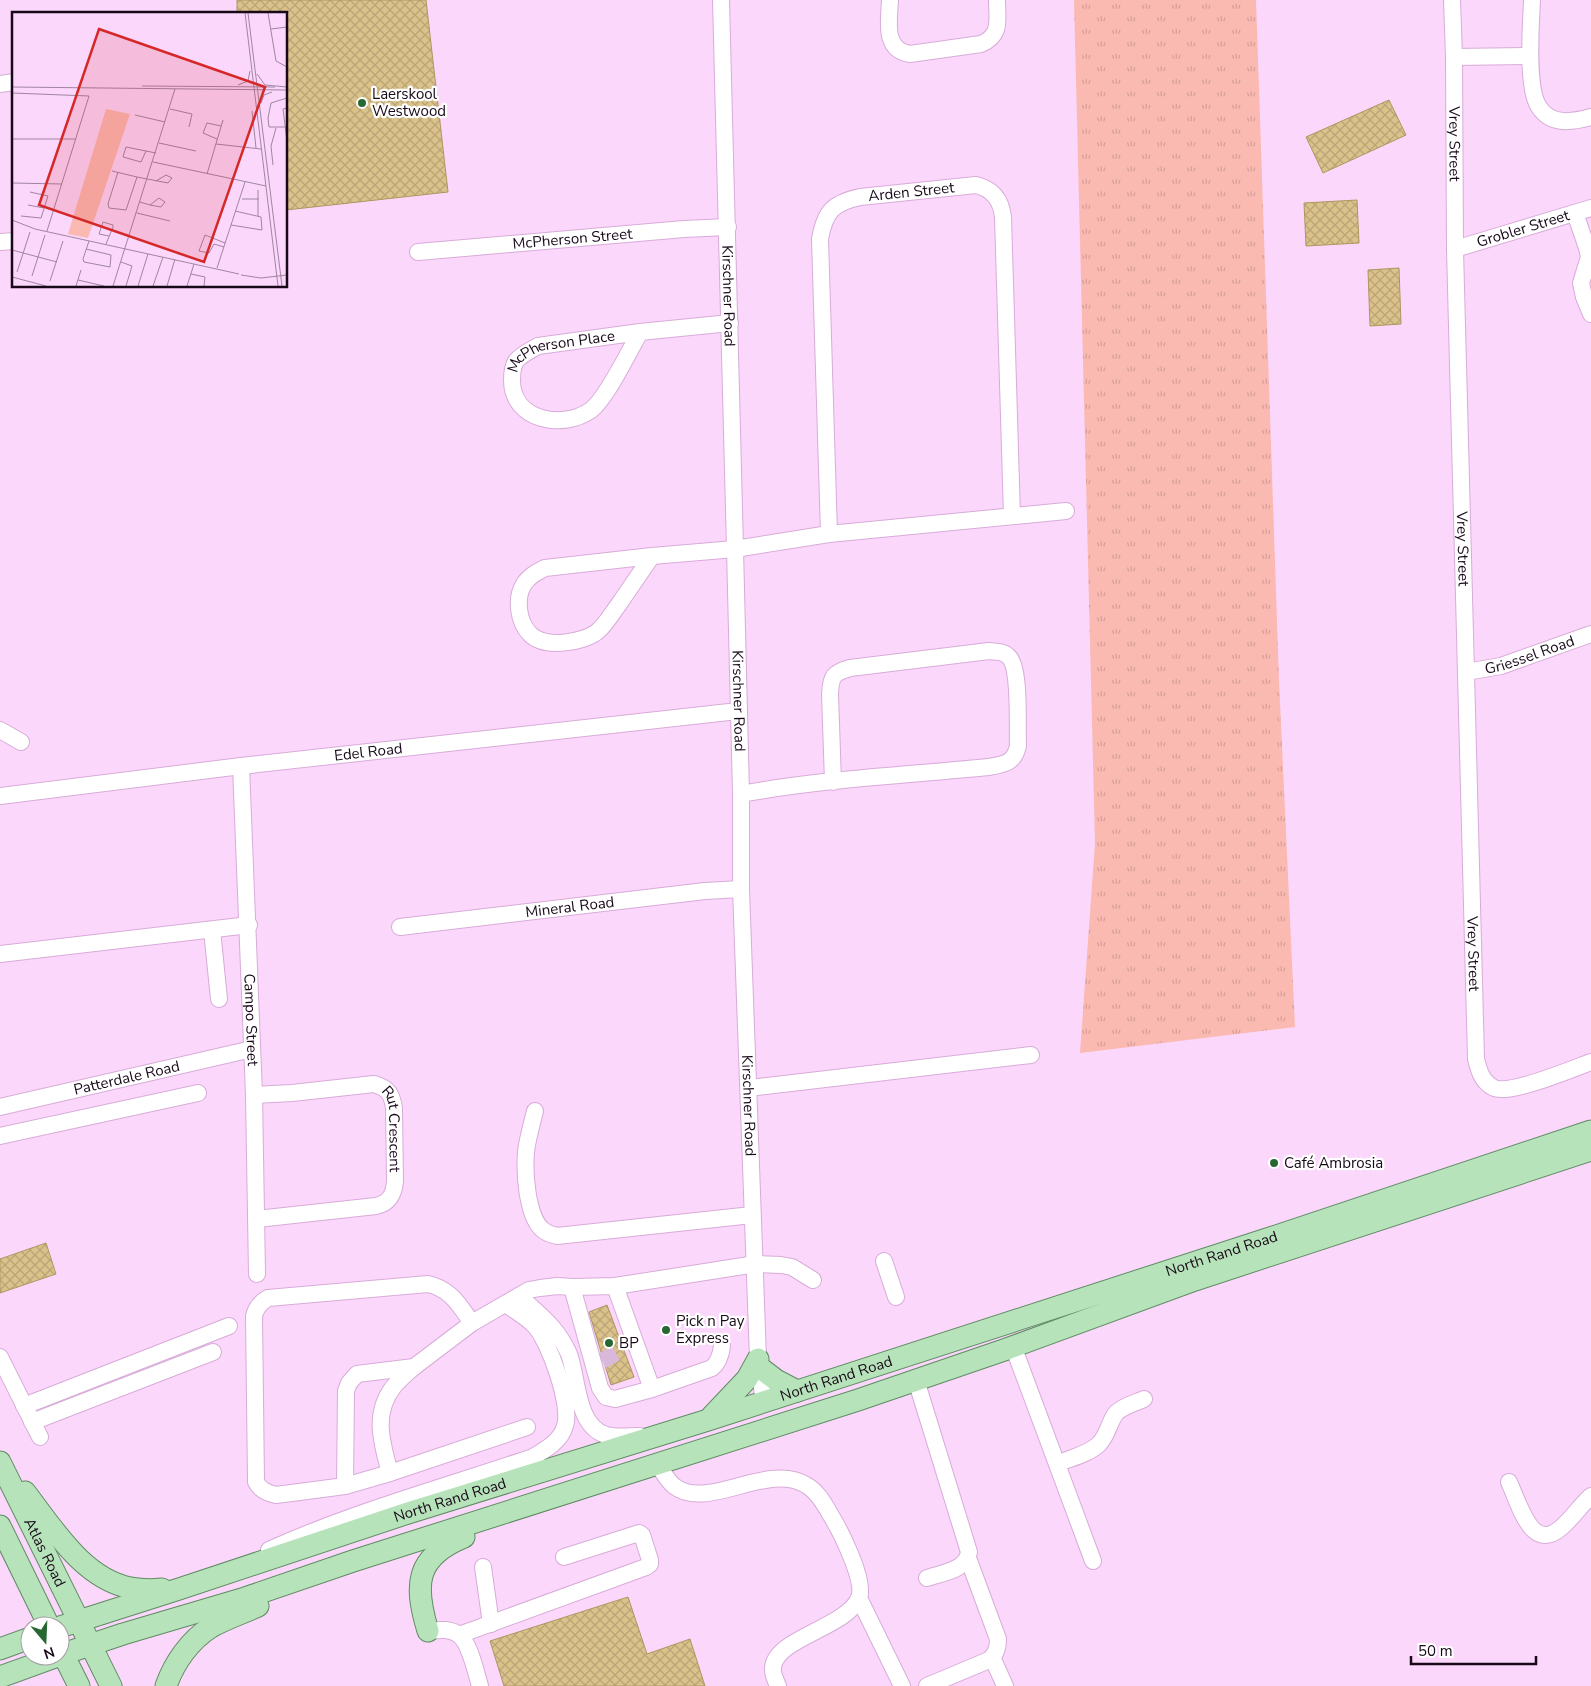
<svg xmlns="http://www.w3.org/2000/svg" width="1591" height="1686" viewBox="0 0 1591 1686" font-family="'Nunito Sans',sans-serif">
<style>
.grass{fill:url(#grass-tufts)}
.building{fill:url(#building-cross-hatch);stroke:#ae9660}
.lines{fill:none;stroke-linecap:round;stroke-linejoin:round}
.minor-tunnel{stroke:#d9b8d9;stroke-width:16;stroke-dasharray:16 8;stroke-linecap:butt}
.minor-casing{stroke:#d8acd8;stroke-width:18}
.major-casing{stroke:#608b64;stroke-width:23}
.minor{stroke:#fff;stroke-width:16}
.major{stroke:#b6e3ba;stroke-width:21}
.poi-dot{fill:#276731;stroke:#fff;stroke-width:2}
.labels{text-anchor:middle;stroke-width:4.5;stroke-linejoin:round;paint-order:stroke}
.poi-label{font-size:15px;fill:#180919;stroke:#fff;text-anchor:start}
.street-label{font-size:15px;fill:#180919;stroke:#fff}
.inset-road{fill:none;stroke:#a085a1;stroke-width:1}
.view{fill:#d62828;fill-opacity:0.15;stroke:#d62828;stroke-width:2.5}
.inset-edge{fill:none;stroke:#180919;stroke-width:2.5}
</style>
<defs>
<pattern id="grass-tufts" width="24" height="20" patternUnits="userSpaceOnUse" patternTransform="scale(1.25)"><rect width="24" height="20" fill="#fabab2"/><path d="M3 7l-1-3M5 7V3M7 7l1-3M15 17l-1-3M17 17v-4M19 17l1-3" fill="none" stroke="#d69f98"/></pattern>
<pattern id="building-cross-hatch" width="8" height="8" patternUnits="userSpaceOnUse" patternTransform="scale(1.25)"><rect width="8" height="8" fill="#dbc28b"/><path d="M0 0l8 8M0 8l8-8" fill="none" stroke="#bba577"/></pattern>
</defs>
<rect width="100%" height="100%" fill="#fbd7fb"/>
<!-- grass -->
<path class="grass" d="M1074,0H1256L1279,681L1295,1027L1080,1053L1095,843Z"/>
<!-- building -->
<g class="building">
<path d="M237,0H426L448,192L286,210V14H237Z"/>
<path d="M1389,100L1406,135L1323,173L1306,137Z"/>
<path d="M1357,200L1359,243L1306,246L1304,203Z"/>
<path d="M1399,268L1401,324L1370,326L1368,270Z"/>
<path d="M46,1243L56,1274L0,1293V1259Z"/>
<path d="M607,1305L634,1377L611,1385L589,1312Z"/>
<path d="M628,1597L647,1654L690,1639L705,1686H504L490,1641Z"/>
</g>
<g class="lines">
<!-- minor-tunnel -->
<path class="minor-tunnel" d="M602,1361L623,1349"/>
<defs>
<g id="minor">
<path id="s1" d="M721,0L735,549L741,794V889L758,1359L764,1402"/>
<path d="M890,0C889,21 883,50 910,54L981,44C1002,35 997,20 997,0"/>
<path id="s2" d="M1452,0L1454,57L1455,249L1476,1059C1479,1071 1482,1082 1494,1088C1510,1095 1572,1069 1591,1062"/>
<path d="M1532,0C1531,24 1526,88 1539,107C1551,126 1573,122 1591,117"/>
<path d="M1454,57L1530,56"/>
<path d="M0,84L14,82"/>
<path d="M1575,213L1587,248L1589,257L1581,283L1584,297L1591,314"/>
<path d="M0,242L14,241"/>
<path id="s3" d="M1455,249L1591,208"/>
<path id="s4" d="M418,252L684,229L728,227"/>
<path id="s5" d="M640,332C630,350 606,399 591,410C563,430 512,421 512,380C512,374 513,366 516,361C522,354 531,350 538,346L640,332L730,323"/>
<path id="s6" d="M829,534L820,239C825,211 833,203 860,197L976,185C993,189 1001,200 1003,217L1012,516"/>
<path d="M652,556C641,572 630,588 619,604C613,612 606,624 598,631C584,643 544,649 530,634C518,622 515,598 524,584C529,576 537,572 545,568L652,556L735,549L829,534L1066,511"/>
<path id="s7" d="M1466,672L1501,666L1591,634"/>
<path d="M0,730L21,742"/>
<path id="s8" d="M241,766L254,1095L257,1274"/>
<path d="M741,794C822,779 907,775 989,767C1005,764 1014,763 1018,746C1017,728 1021,666 1008,656C1003,651 996,652 989,651L850,668C833,673 831,676 830,694L833,782"/>
<path id="s9" d="M0,796L241,766L738,711"/>
<path id="s10" d="M400,927L705,891L741,889"/>
<path d="M212,930L219,999"/>
<path d="M0,954L249,925"/>
<path d="M749,1088L1031,1055"/>
<path id="s11" d="M254,1095L292,1093L374,1084C388,1088 392,1094 394,1108L395,1181C394,1194 390,1203 376,1206L257,1219"/>
<path id="s12" d="M0,1107L252,1049"/>
<path d="M535,1111C532,1123 529,1134 527,1145C523,1165 526,1222 546,1232C549,1234 554,1235 557,1236L752,1215"/>
<path d="M0,1136L198,1093"/>
<path d="M884,1261L896,1297"/>
<path d="M615,1286L652,1389L712,1368C719,1362 721,1355 722,1346"/>
<path d="M572,1287L600,1388L606,1397L615,1399L652,1389"/>
<path d="M519,1296C540,1315 557,1327 569,1354C578,1378 576,1426 606,1435C617,1438 629,1436 640,1436"/>
<path d="M472,1323C459,1305 451,1289 428,1284L268,1298C261,1302 256,1307 254,1316L256,1482C260,1490 267,1493 276,1495L345,1486L346,1391L349,1383L357,1374L414,1367L472,1323L529,1290L540,1288L557,1286L572,1287L615,1286L756,1264L781,1265L792,1267L813,1280"/>
<path d="M1013,1346L1093,1561"/>
<path d="M0,1357L40,1437"/>
<path d="M414,1367C407,1373 400,1379 394,1386C372,1414 382,1443 390,1473L527,1427"/>
<path d="M916,1380L969,1552C967,1570 942,1573 927,1578"/>
<path d="M24,1406L229,1326"/>
<path d="M32,1422L213,1352"/>
<path d="M1057,1464C1070,1458 1089,1454 1099,1444C1108,1435 1109,1422 1116,1413C1123,1406 1135,1403 1144,1399"/>
<path d="M658,1465C663,1472 667,1480 674,1486C707,1512 768,1461 806,1485C817,1491 824,1503 830,1514C840,1530 866,1581 859,1598C846,1628 775,1638 773,1668C772,1673 776,1681 778,1686"/>
<path d="M1509,1482C1521,1508 1533,1559 1567,1522C1576,1513 1582,1504 1591,1496"/>
<path d="M345,1486L390,1473"/>
<path d="M269,1550C353,1512 445,1487 533,1457C545,1450 561,1441 565,1426C572,1406 549,1340 534,1325C526,1317 515,1311 506,1304"/>
<path d="M483,1567L491,1624"/>
<path d="M859,1598L902,1686"/>
<path d="M428,1631C438,1630 450,1628 459,1635C470,1643 476,1673 480,1686"/>
<path d="M459,1635L646,1567L650,1564V1560L642,1535L639,1533L564,1557"/>
<path d="M992,1657L1005,1686"/>
<path d="M927,1686L989,1660C996,1655 998,1647 998,1639L968,1558"/>
</g>
<g id="major">
<path d="M759,1367L776,1380L797,1391"/>
<path d="M712,1416L747,1379L758,1359"/>
<path id="s13" d="M0,1462L111,1686"/>
<path d="M25,1492C53,1528 83,1579 131,1588C141,1590 152,1590 162,1589"/>
<path d="M0,1526L49,1626"/>
<path id="s14" d="M60,1627L179,1589L408,1513L708,1420L1267,1239L1591,1131"/>
<path d="M428,1631C414,1585 415,1557 464,1537"/>
<path d="M60,1648L79,1686"/>
<path d="M0,1649L30,1638"/>
<path d="M60,1655L123,1634L245,1598L353,1561L858,1400L1004,1350L1195,1280L1591,1150"/>
<path d="M0,1677L58,1656"/>
<path d="M166,1686C174,1663 190,1640 211,1627C225,1619 243,1613 258,1606"/>
</g>
</defs>
<!-- minor casing -->
<use href="#minor" class="minor-casing"/>
<!-- major casing -->
<use href="#major" class="major-casing"/>
<!-- minor -->
<use href="#minor" class="minor"/>
<!-- major -->
<use href="#major" class="major"/>
</g>
<!-- markers -->
<g class="poi-dot">
<circle cx="362" cy="103" r="5"/>
<circle cx="1274" cy="1163" r="5"/>
<circle cx="666" cy="1330" r="5"/>
<circle cx="609" cy="1343" r="5"/>
</g>
<g class="labels">
<!-- poi labels -->
<g class="poi-label">
<text x="372" y="99">Laerskool<tspan x="372" dy="17">Westwood</tspan></text>
<text x="1284" y="1168">Café Ambrosia</text>
<text x="676" y="1326">Pick n Pay<tspan x="676" dy="17">Express</tspan></text>
<text x="619" y="1348">BP</text>
</g>
<!-- street labels -->
<g class="street-label">
<text dy="5" stroke="none"><textPath href="#s2" startOffset="144">Vrey Street</textPath></text>
<text dy="5" stroke="none"><textPath href="#s6" startOffset="410">Arden Street</textPath></text>
<text dy="5" stroke="none"><textPath href="#s3" startOffset="71">Grobler Street</textPath></text>
<text dy="5" stroke="none"><textPath href="#s4" startOffset="155">McPherson Street</textPath></text>
<text dy="5" stroke="none"><textPath href="#s1" startOffset="296">Kirschner Road</textPath></text>
<text dy="5" stroke="none"><textPath href="#s5" startOffset="262">McPherson Place</textPath></text>
<text dy="5" stroke="none"><textPath href="#s2" startOffset="549">Vrey Street</textPath></text>
<text dy="5" stroke="none"><textPath href="#s7" startOffset="66">Griessel Road</textPath></text>
<text dy="5" stroke="none"><textPath href="#s1" startOffset="701">Kirschner Road</textPath></text>
<text dy="5" stroke="none"><textPath href="#s9" startOffset="371">Edel Road</textPath></text>
<text dy="5" stroke="none"><textPath href="#s10" startOffset="171">Mineral Road</textPath></text>
<text dy="5" stroke="none"><textPath href="#s2" startOffset="954">Vrey Street</textPath></text>
<text dy="5" stroke="none"><textPath href="#s8" startOffset="254">Campo Street</textPath></text>
<text dy="5" stroke="none"><textPath href="#s12" startOffset="130">Patterdale Road</textPath></text>
<text dy="5" stroke="none"><textPath href="#s1" startOffset="1106">Kirschner Road</textPath></text>
<text dy="5" stroke="none"><textPath href="#s11" startOffset="175">Rut Crescent</textPath></text>
<text dy="5" stroke="none"><textPath href="#s14" startOffset="1220">North Rand Road</textPath></text>
<text dy="5" stroke="none"><textPath href="#s14" startOffset="815">North Rand Road</textPath></text>
<text dy="5" stroke="none"><textPath href="#s14" startOffset="410">North Rand Road</textPath></text>
<text dy="5" stroke="none"><textPath href="#s13" startOffset="101">Atlas Road</textPath></text>
</g>
</g>
<!-- overview -->
<g transform="translate(12 12)">
<rect width="275" height="275" fill="#fbd7fb"/>
<path d="M94,97L118,102L76,226L56,222Z" fill="#fabab2"/>
<path class="inset-road" d="M233,1L266,274M236,1L270,274M256,1L264,49L275,55M259,17L275,15M245,62L253,73L275,75M226,73L236,69L238,59M130,74L263,75M0,75L275,78M0,81L77,84L35,219M275,86L259,91L256,106L257,115H275M249,91L252,83L260,80M275,96L271,97L275,129M158,97L180,102L177,115M240,99L244,136M123,103L153,110M0,127H63M205,127L191,121L195,111L209,114M147,131L184,139M204,132L249,137M134,139L129,150L111,145L114,135L144,141M141,150L254,174M261,153L259,134L264,116M100,159L125,165L156,171L160,166L154,163L144,169M106,160L96,192L97,196L114,198L125,165M195,162L211,108M0,171L50,172M230,187H247M128,190L138,193L149,195L153,190L147,186L138,193M16,193L32,196M125,201L158,209M9,204L29,206L36,184L18,180M246,204V178M0,208L23,217L227,262M219,213L250,218L249,205L223,199M94,232L101,215V213L91,210L87,222L97,224M212,235L202,232L197,241L187,239L193,223L213,231M74,237L99,243L98,255L72,250L71,247L77,229M0,238L45,250M109,250L120,254L114,274M205,256L233,170M5,260L18,220M179,262L193,265L192,274M229,263L249,266L275,263M20,264L33,223M0,265L34,274M66,268L92,274M38,269L51,229M64,274L69,258M101,274L163,77M126,274L136,242M141,274L151,245M155,274L163,247M175,274L182,252"/>
<path class="view" d="M87,17L253,75L192,250L27,193Z"/>
<rect width="275" height="275" class="inset-edge"/>
</g>
<!-- north arrow -->
<g transform="translate(45 1641) rotate(161)"><circle r="24" fill="#ffffff" stroke="#a39da3"/>
<path d="M0-4L9 19L0 12L-9 19Z" fill="#276731"/>
<text y="-8" font-size="14" font-weight="bold" text-anchor="middle" fill="#180919">N</text>
</g>
<!-- scale -->
<path d="M1411 1656v8h125v-8" fill="none" stroke="#180919" stroke-width="2.5"/>
<text x="1418" y="1656" font-size="15" fill="#180919" stroke="#ffffff" stroke-width="4" paint-order="stroke">50 m</text>
</svg>
